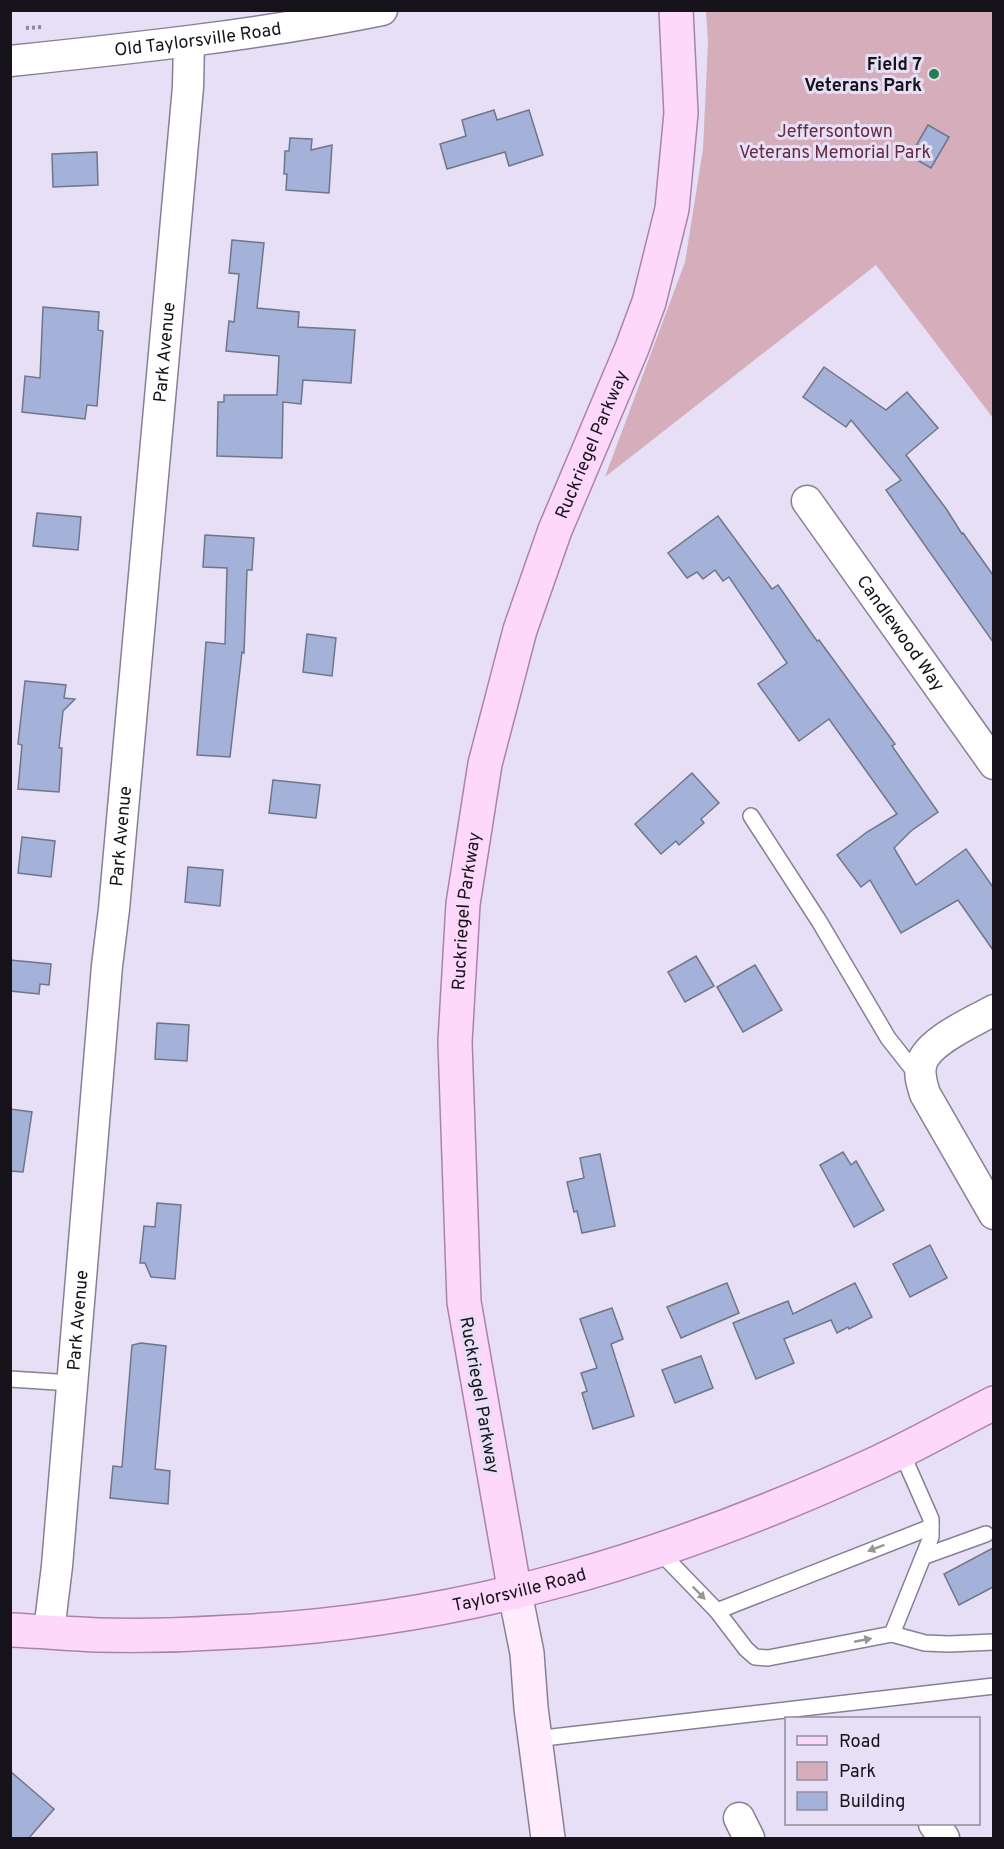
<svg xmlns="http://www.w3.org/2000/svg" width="1004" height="1849" viewBox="0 0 1004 1849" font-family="Overpass,sans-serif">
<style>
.green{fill:#d6adba}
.building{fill:#a4b1d8;stroke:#707689;stroke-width:1.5}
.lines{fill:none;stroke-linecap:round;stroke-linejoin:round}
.service-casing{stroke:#878094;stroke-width:18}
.minor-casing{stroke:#878094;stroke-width:33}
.secondary-casing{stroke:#878094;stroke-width:36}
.primary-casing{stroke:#ac82ab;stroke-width:36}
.path{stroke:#908a9b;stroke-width:4;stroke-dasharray:3 3;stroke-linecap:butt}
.service{stroke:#fff;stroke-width:15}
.minor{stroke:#fff;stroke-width:30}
.secondary{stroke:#feecfd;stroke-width:33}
.primary{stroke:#fdd8fb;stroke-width:33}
.oneway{fill:#969598}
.poi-dot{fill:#257d51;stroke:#e6dff5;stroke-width:2}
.labels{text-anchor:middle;stroke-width:6;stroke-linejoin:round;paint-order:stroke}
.street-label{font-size:18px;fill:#16131b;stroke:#e6dff5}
.poi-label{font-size:18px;font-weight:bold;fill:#16131b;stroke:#e6dff5;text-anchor:end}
.park-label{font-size:18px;fill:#652a41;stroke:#e6dff5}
</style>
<rect width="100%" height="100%" fill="#e6dff5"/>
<!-- green -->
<path class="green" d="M706,11H993V418L876,265L605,477L685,262L703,149L708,42Z"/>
<!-- building -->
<g class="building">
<path d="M494,110L497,120L529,110L543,155L509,166L505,152L447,169L440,144L466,136L462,120Z"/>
<path d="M928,125L949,137L931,168L910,156Z"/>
<path d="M290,138L312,139L311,150L332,145L329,193L286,190L287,174H284L285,151H289Z"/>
<path d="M97,152L98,185L53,187L52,154Z"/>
<path d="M232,240L264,243L257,308L299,312L298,327L355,330L351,383L303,380L301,404L283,402L282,458L217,456L218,402H224V395H277L279,356L226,351L229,321L234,322L239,274L229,273Z"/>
<path d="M43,307L99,312L98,330L103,331L97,406L87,405L85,419L22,412L25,376L40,378Z"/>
<path d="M824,367L886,410L907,392L938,428L906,455L947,510L962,534L963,533L993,575V642L886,490L901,480L851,420L846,427L803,397Z"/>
<path d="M37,513L81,517L78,550L33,546Z"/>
<path d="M718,516L772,589L778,585L817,641L819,640L895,744L892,746L938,812L911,831L894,848L916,885L966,849L993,887V950L958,900L901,933L870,880L861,887L837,855L867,832L897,814L829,719L799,741L758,684L787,663L729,577L723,581L715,570L703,579L697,572L687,578L668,553Z"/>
<path d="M205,535L254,538L252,570H247L244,653L242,652L230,757L197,755L206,642L225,644L227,568L203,567Z"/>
<path d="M307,634L336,638L332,676L303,672Z"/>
<path d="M25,681L66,685L64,698L75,699L63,711L59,748H62L59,792L18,789L22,745L18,744Z"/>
<path d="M692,773L719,803L701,819L704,823L679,845L676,841L661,854L635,824Z"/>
<path d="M273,780L320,785L316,818L269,813Z"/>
<path d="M22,837L55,841L51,877L18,873Z"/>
<path d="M188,867L223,870L220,906L185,902Z"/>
<path d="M696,956L714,986L685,1002L668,972Z"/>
<path d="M10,960L51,964L49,985L40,984L39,994L10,991Z"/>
<path d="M755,965L782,1010L743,1032L717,987Z"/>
<path d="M157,1023L189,1025L187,1061L155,1059Z"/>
<path d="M10,1109L32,1112L23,1172L10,1171Z"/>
<path d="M843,1152L851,1165L856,1161L884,1210L854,1227L820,1165Z"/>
<path d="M600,1154L615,1226L582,1233L577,1211L574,1212L567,1182L584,1178L580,1158Z"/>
<path d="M157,1203L181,1205L175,1279L151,1277L145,1263H140L144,1226L155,1227Z"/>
<path d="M930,1245L947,1278L910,1297L893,1264Z"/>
<path d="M727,1283L739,1313L681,1338L667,1307Z"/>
<path d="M855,1283L872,1317L849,1329L848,1327L837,1333L831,1320L784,1339L794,1363L756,1379L733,1323L788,1301L793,1314Z"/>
<path d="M612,1308L623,1339L611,1344L634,1416L593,1429L582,1393L587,1391L581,1373L597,1368L580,1319Z"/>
<path d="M141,1343L166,1346L155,1469L170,1471L168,1504L110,1498L113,1466L122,1467L132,1345Z"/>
<path d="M701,1356L713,1388L675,1403L662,1370Z"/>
<path d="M993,1548V1587L959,1605L944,1574Z"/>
<path d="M10,1771L54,1809L28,1839H10Z"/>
</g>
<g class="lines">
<defs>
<g id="service">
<path d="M751,816L819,921L888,1038L918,1076"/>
<path d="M10,1379L72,1383"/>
<path d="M659,1551L717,1611L746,1649L755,1657L768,1658L892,1634L925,1643L949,1644L994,1642"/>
<path d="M925,1556L986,1534"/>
<path d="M717,1611L931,1527"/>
<path d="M892,1634L931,1537V1519L901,1451"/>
<path d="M535,1739L994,1686"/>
</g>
<g id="minor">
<path id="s1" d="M10,61C135,48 259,35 382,10"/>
<path id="s2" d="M807,501L994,764"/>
<path d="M994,1010C973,1022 925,1042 921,1066C919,1076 922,1084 925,1094L994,1214"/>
<path id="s3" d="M49,1631L57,1566L107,966L114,909L188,87L189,42"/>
<path d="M739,1818L749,1838"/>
<path d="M934,1824L944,1838"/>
</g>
<path id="secondary" d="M515,1593L527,1653L531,1708L548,1838"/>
<g id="primary">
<path id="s4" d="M515,1593L464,1302L455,1042L463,904L485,764L520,630L555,530L632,348L649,302L672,209L681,113L676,10"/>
<path id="s5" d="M10,1630C40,1631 69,1634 98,1635C142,1636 187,1635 232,1632C463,1622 670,1558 879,1462C918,1444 956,1422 994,1403"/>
</g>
</defs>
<!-- service casing -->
<use href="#service" class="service-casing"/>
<!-- minor casing -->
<use href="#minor" class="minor-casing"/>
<!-- secondary casing -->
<use href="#secondary" class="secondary-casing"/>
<!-- primary casing -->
<use href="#primary" class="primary-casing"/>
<!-- path -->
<path class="path" d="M26,28L42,27"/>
<!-- service -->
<use href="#service" class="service"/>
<!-- minor -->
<use href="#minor" class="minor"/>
<!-- secondary -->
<use href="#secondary" class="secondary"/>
<!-- primary -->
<use href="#primary" class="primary"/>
</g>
<!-- one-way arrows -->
<defs><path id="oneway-solid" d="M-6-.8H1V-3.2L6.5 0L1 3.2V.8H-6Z" transform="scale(1.5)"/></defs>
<g class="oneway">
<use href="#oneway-solid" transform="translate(876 1548) rotate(159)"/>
<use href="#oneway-solid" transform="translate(699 1593) rotate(46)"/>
<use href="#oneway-solid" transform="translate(863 1640) rotate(-11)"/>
</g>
<!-- markers -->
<circle class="poi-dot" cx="934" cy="74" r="6"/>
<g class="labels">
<!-- street labels -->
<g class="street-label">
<text dy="6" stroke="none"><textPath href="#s1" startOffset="189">Old Taylorsville Road</textPath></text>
<text dy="6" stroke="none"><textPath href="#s3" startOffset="1284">Park Avenue</textPath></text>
<text dy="6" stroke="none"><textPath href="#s4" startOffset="1173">Ruckriegel Parkway</textPath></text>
<text dy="6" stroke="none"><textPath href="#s2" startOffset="162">Candlewood Way</textPath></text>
<text dy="6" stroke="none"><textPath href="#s3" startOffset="798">Park Avenue</textPath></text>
<text dy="6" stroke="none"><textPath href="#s4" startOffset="687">Ruckriegel Parkway</textPath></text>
<text dy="6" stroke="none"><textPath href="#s3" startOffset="312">Park Avenue</textPath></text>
<text transform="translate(480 1395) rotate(80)" y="6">Ruckriegel Parkway</text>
<text dy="6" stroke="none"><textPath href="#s5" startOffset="513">Taylorsville Road</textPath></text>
</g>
<!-- poi labels -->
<g class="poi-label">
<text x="922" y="70">Field 7<tspan x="922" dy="21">Veterans Park</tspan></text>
</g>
<!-- park labels -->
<g class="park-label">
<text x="835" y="137">Jeffersontown<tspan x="835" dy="21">Veterans Memorial Park</tspan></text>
</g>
</g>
<!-- border -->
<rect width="1004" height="1849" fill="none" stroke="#16131b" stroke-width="24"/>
<!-- legend -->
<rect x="785" y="1717" width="195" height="108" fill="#e6dff5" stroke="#938d9e" stroke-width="1.5"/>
<rect x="797" y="1736" width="30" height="9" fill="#fdd8fb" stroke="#938d9e" stroke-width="1.5"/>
<text x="839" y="1747" font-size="18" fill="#16131b">Road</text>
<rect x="797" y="1762" width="30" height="18" fill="#d6adba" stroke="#938d9e" stroke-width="1.5"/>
<text x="839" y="1777" font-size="18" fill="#16131b">Park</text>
<rect x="797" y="1792" width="30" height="18" fill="#a4b1d8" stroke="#938d9e" stroke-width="1.5"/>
<text x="839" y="1807" font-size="18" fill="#16131b">Building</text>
</svg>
